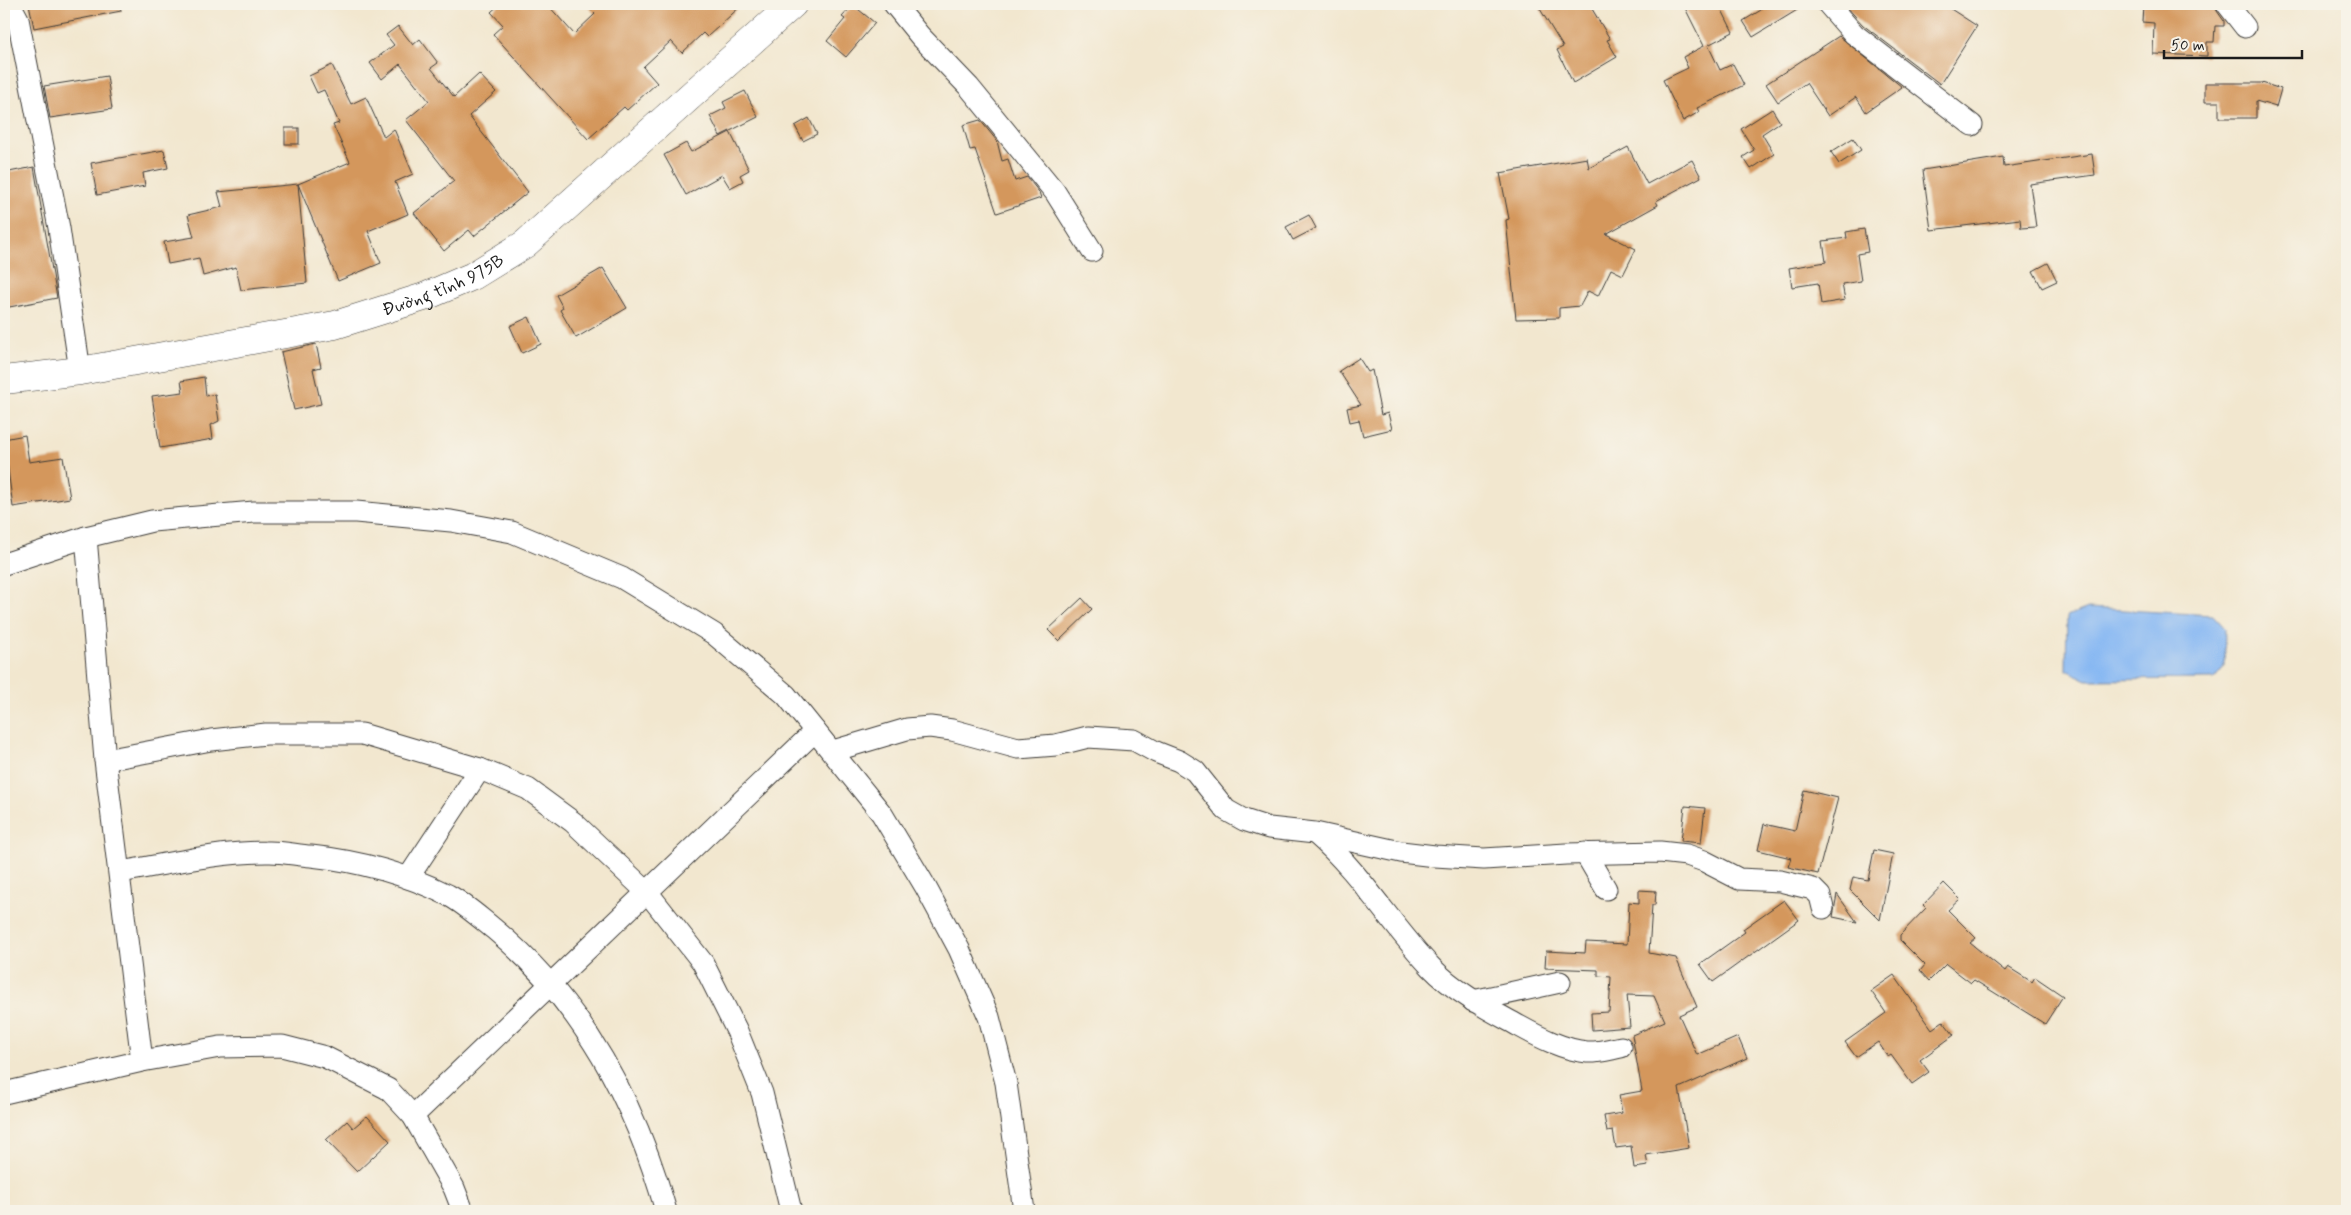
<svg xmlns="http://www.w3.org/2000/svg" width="2351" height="1215" viewBox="0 0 2351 1215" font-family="Mynerve,sans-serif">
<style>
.water{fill:#87b8f3;stroke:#526a88}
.building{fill:#d4975b}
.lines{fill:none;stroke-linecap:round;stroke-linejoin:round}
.minor-casing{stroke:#3c3a37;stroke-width:23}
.secondary-casing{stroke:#3c3a37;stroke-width:29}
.minor{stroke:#fff;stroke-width:21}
.secondary{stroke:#fff;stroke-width:28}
.labels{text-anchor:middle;stroke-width:5;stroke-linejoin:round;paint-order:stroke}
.street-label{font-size:18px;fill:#1c1c1c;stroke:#f7f3e8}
</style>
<rect width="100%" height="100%" fill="#f7f3e8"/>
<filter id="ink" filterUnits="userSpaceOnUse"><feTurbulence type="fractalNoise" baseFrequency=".02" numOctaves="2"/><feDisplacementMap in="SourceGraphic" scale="10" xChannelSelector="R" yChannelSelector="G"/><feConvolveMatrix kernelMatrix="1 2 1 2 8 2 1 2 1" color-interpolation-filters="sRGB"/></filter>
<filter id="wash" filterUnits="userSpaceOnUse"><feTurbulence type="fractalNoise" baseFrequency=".0096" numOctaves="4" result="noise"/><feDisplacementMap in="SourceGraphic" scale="20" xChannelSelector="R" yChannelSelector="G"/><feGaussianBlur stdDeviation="1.12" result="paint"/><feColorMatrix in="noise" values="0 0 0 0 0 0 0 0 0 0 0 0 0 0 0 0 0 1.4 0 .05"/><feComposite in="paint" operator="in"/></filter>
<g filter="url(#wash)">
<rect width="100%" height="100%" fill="#f2e7cf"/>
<!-- water -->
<path class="water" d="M2088,608L2213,615L2225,628L2224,667L2214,679L2087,680L2066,670L2067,616Z"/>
<g id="blocks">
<!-- building -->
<g class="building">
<path d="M29,4H120L121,11L34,28Z"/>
<path d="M500,4H547L574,34L595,14L585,4H743L707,37L703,33L682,53L671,41L643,67L657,83L627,110L624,107L588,139L493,34L503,25L491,12Z"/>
<path d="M1537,4H1589L1610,39L1607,40L1617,57L1573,83L1557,50L1563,47Z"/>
<path d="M1683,4H1719L1733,32L1708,45L1720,70L1733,64L1744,85L1697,108L1699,112L1683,121L1663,80L1688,68L1683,57L1704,46Z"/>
<path d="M1757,4H1807L1753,37L1743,21L1761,10Z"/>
<path d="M1844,4H1943L1977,26L1940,84L1863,25Z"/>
<path d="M2143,4H2215L2217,11L2224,21V26H2215L2214,42H2207V56L2153,54L2154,23L2142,22Z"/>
<path d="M853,5L875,23L846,57L827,41L845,19L842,17Z"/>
<path d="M398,26L413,45L420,39L438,63L431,68L454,97L479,74L496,92L469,116L528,192L474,236L469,230L444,251L414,213L454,181L406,120L429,101L400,64L382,79L370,63L394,45L386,35Z"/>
<path d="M1839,36L1902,87L1866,112L1856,97L1828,116L1806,83L1778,102L1766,84Z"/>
<path d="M332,65L351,104L366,97L384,137L394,129L413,174L395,182L408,214L368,231L381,263L338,281L298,184L350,162L333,125L339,123L324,90L317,93L309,76Z"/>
<path d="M107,76L112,109L50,118L44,86Z"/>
<path d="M2205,83H2262L2281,89L2276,107L2256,101V118H2219V102H2205Z"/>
<path d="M745,91L758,117L720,136L710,116L726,108L723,102Z"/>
<path d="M1772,109L1780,122L1762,134L1774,154L1751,169L1743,157L1754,150L1741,129Z"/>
<path d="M809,118L817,134L803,141L795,126Z"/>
<path d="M980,120L997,141L1002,161L1008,159L1015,181L1027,177L1039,192L1041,198L997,213L975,149L970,150L963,125Z"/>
<rect x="285" y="128" width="14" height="16"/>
<path d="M730,132L749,170L740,175L743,181L730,188L722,175L686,195L664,155L686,143L691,152Z"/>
<path d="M1853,138L1861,150L1839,164L1831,152Z"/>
<path d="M1628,147L1647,184L1692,160L1701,177L1656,201L1658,205L1606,234L1636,249L1623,275L1611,269L1598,296L1588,291L1580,306L1559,308V318L1516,319L1506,220L1509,219L1500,173L1587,158L1589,168Z"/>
<path d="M164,150L168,168L143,173L145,186L97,195L91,163Z"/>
<path d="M2092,154L2095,175L2030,184L2036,227L2021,228L2020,219L1931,230L1923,170L2003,157L2004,167Z"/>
<path d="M34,167L57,298L4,308V173Z"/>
<path d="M298,184L307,283L241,290L236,267L203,276L199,258L168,264L164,242L194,237L188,215L222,207L218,192Z"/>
<path d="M1309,215L1316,228L1293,240L1286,227Z"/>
<path d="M1864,229L1868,252L1857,254L1861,281L1842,284L1845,300L1821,304L1818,283L1792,287L1789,268L1826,262L1823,241L1847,238L1846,232Z"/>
<path d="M2048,263L2057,281L2042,288L2033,271Z"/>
<path d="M603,268L627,308L576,338L560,310L563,308L556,295Z"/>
<path d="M529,317L541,344L522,353L510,326Z"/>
<path d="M316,344L321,367L313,369L321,404L294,410L281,352Z"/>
<path d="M1359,358L1368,372L1372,370L1381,415L1388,413L1392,429L1363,436L1359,420L1350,422L1347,408L1361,405L1339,371Z"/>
<path d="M204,377L206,396L215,394L219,421L211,425L213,439L160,448L152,396L183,392L181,381Z"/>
<path d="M25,435L29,462L63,457L70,498L13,507L4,439Z"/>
<path d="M1082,598L1092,609L1059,641L1048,630Z"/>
<path d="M1804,790L1838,798L1818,874L1788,867L1791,858L1758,850L1764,824L1795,831Z"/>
<path d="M1685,806L1705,808L1701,843L1681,841Z"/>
<path d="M1874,850L1893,854L1880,920L1850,890L1853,877L1868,880Z"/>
<path d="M1944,883L1960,899L1948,910L1976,938L1970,943L2005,971L2008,967L2032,982L2035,977L2063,996L2045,1024L1974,980L1971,983L1946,964L1929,981L1920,971L1925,965L1900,940V935L1926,908L1923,905Z"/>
<path d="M1639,890L1656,891L1655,905H1652L1649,953L1676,958L1697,1007L1679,1015L1697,1055L1738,1037L1747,1058L1679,1088L1689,1148L1646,1155L1648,1166L1634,1168L1631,1146L1616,1148L1613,1131L1607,1132L1604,1116L1622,1113L1619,1095L1642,1091L1632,1035L1665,1021L1654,996L1627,995L1630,1027L1592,1030L1591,1013L1609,1012L1611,977L1598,976V970L1545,968L1546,951L1585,953L1586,942L1627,944L1629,902L1639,903Z"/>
<path d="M1837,894L1857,922L1833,917Z"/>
<path d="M1784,900L1799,920L1713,982L1700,964L1745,932L1743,929Z"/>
<path d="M1894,975L1932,1029L1943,1021L1954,1035L1920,1060L1929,1072L1912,1084L1891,1055L1888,1057L1878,1042L1856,1057L1845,1042L1886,1013L1871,991Z"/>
<path d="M367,1116L390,1141L357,1172L326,1140L347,1121L353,1128Z"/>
</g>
</g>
</g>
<g filter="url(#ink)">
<use href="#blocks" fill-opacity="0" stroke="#3c3a37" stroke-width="1"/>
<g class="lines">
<defs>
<g id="minor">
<path d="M10,4L18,19L59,228L80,371"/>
<path d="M894,4L920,36L969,87L1055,192L1092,251"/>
<path d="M1828,4L1854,34L1972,125"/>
<path d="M2227,4L2245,27"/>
<path d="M86,537L105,760L142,1061"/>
<path d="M4,564L86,537L152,521L254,512H356L451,521L512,532L622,578L714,634L786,695L882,814L925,886L959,949L989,1017L1006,1083L1024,1211"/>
<path d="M833,751L907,729L930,727L952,730L1018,748L1056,745L1088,737L1134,740L1156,752L1179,761L1195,771L1226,810L1244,820L1269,828L1315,833L1401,852L1435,856L1484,859L1566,854L1660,852L1687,855L1704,861L1739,879L1780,881L1813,889L1820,896L1823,908"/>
<path d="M105,760L211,740L266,734H362L480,769L528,789L573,822L648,893L703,963L737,1031L762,1093L791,1211"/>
<path d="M1316,834C1361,873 1390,924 1431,967C1456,993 1488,1009 1519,1026C1539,1037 1564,1050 1587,1052C1598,1053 1610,1049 1621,1047"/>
<path d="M1585,853L1606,889"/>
<path d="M120,872C168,864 217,852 266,852C281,851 296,855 311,856C358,861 406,874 448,895C465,904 480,918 494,929C583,1003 635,1101 666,1211"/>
<path d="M408,878L480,769"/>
<path d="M1473,1001L1560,982"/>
<path d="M4,1093L142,1061L220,1047L282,1046L325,1057L388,1089L413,1116L454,1188L463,1211"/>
<path d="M413,1116L815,731"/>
</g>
<g id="secondary">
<path id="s1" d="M4,380L80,371L335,325L424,297L473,276L525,244L793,4"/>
</g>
</defs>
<!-- minor casing -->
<use href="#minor" class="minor-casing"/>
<!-- secondary casing -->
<use href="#secondary" class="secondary-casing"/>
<!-- minor -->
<use href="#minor" class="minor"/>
<!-- secondary -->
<use href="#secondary" class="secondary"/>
</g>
</g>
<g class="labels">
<!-- street labels -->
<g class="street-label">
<text dy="6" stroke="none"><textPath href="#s1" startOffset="451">Đường tỉnh 975B</textPath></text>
</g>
</g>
<!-- margin -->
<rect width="2351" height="1215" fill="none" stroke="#f7f3e8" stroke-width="20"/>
<!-- scale -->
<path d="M2164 50v8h138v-8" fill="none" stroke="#1c1c1c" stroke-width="2.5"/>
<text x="2171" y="50" font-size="15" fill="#1c1c1c" stroke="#f7f3e8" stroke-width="4" paint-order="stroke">50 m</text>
</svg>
